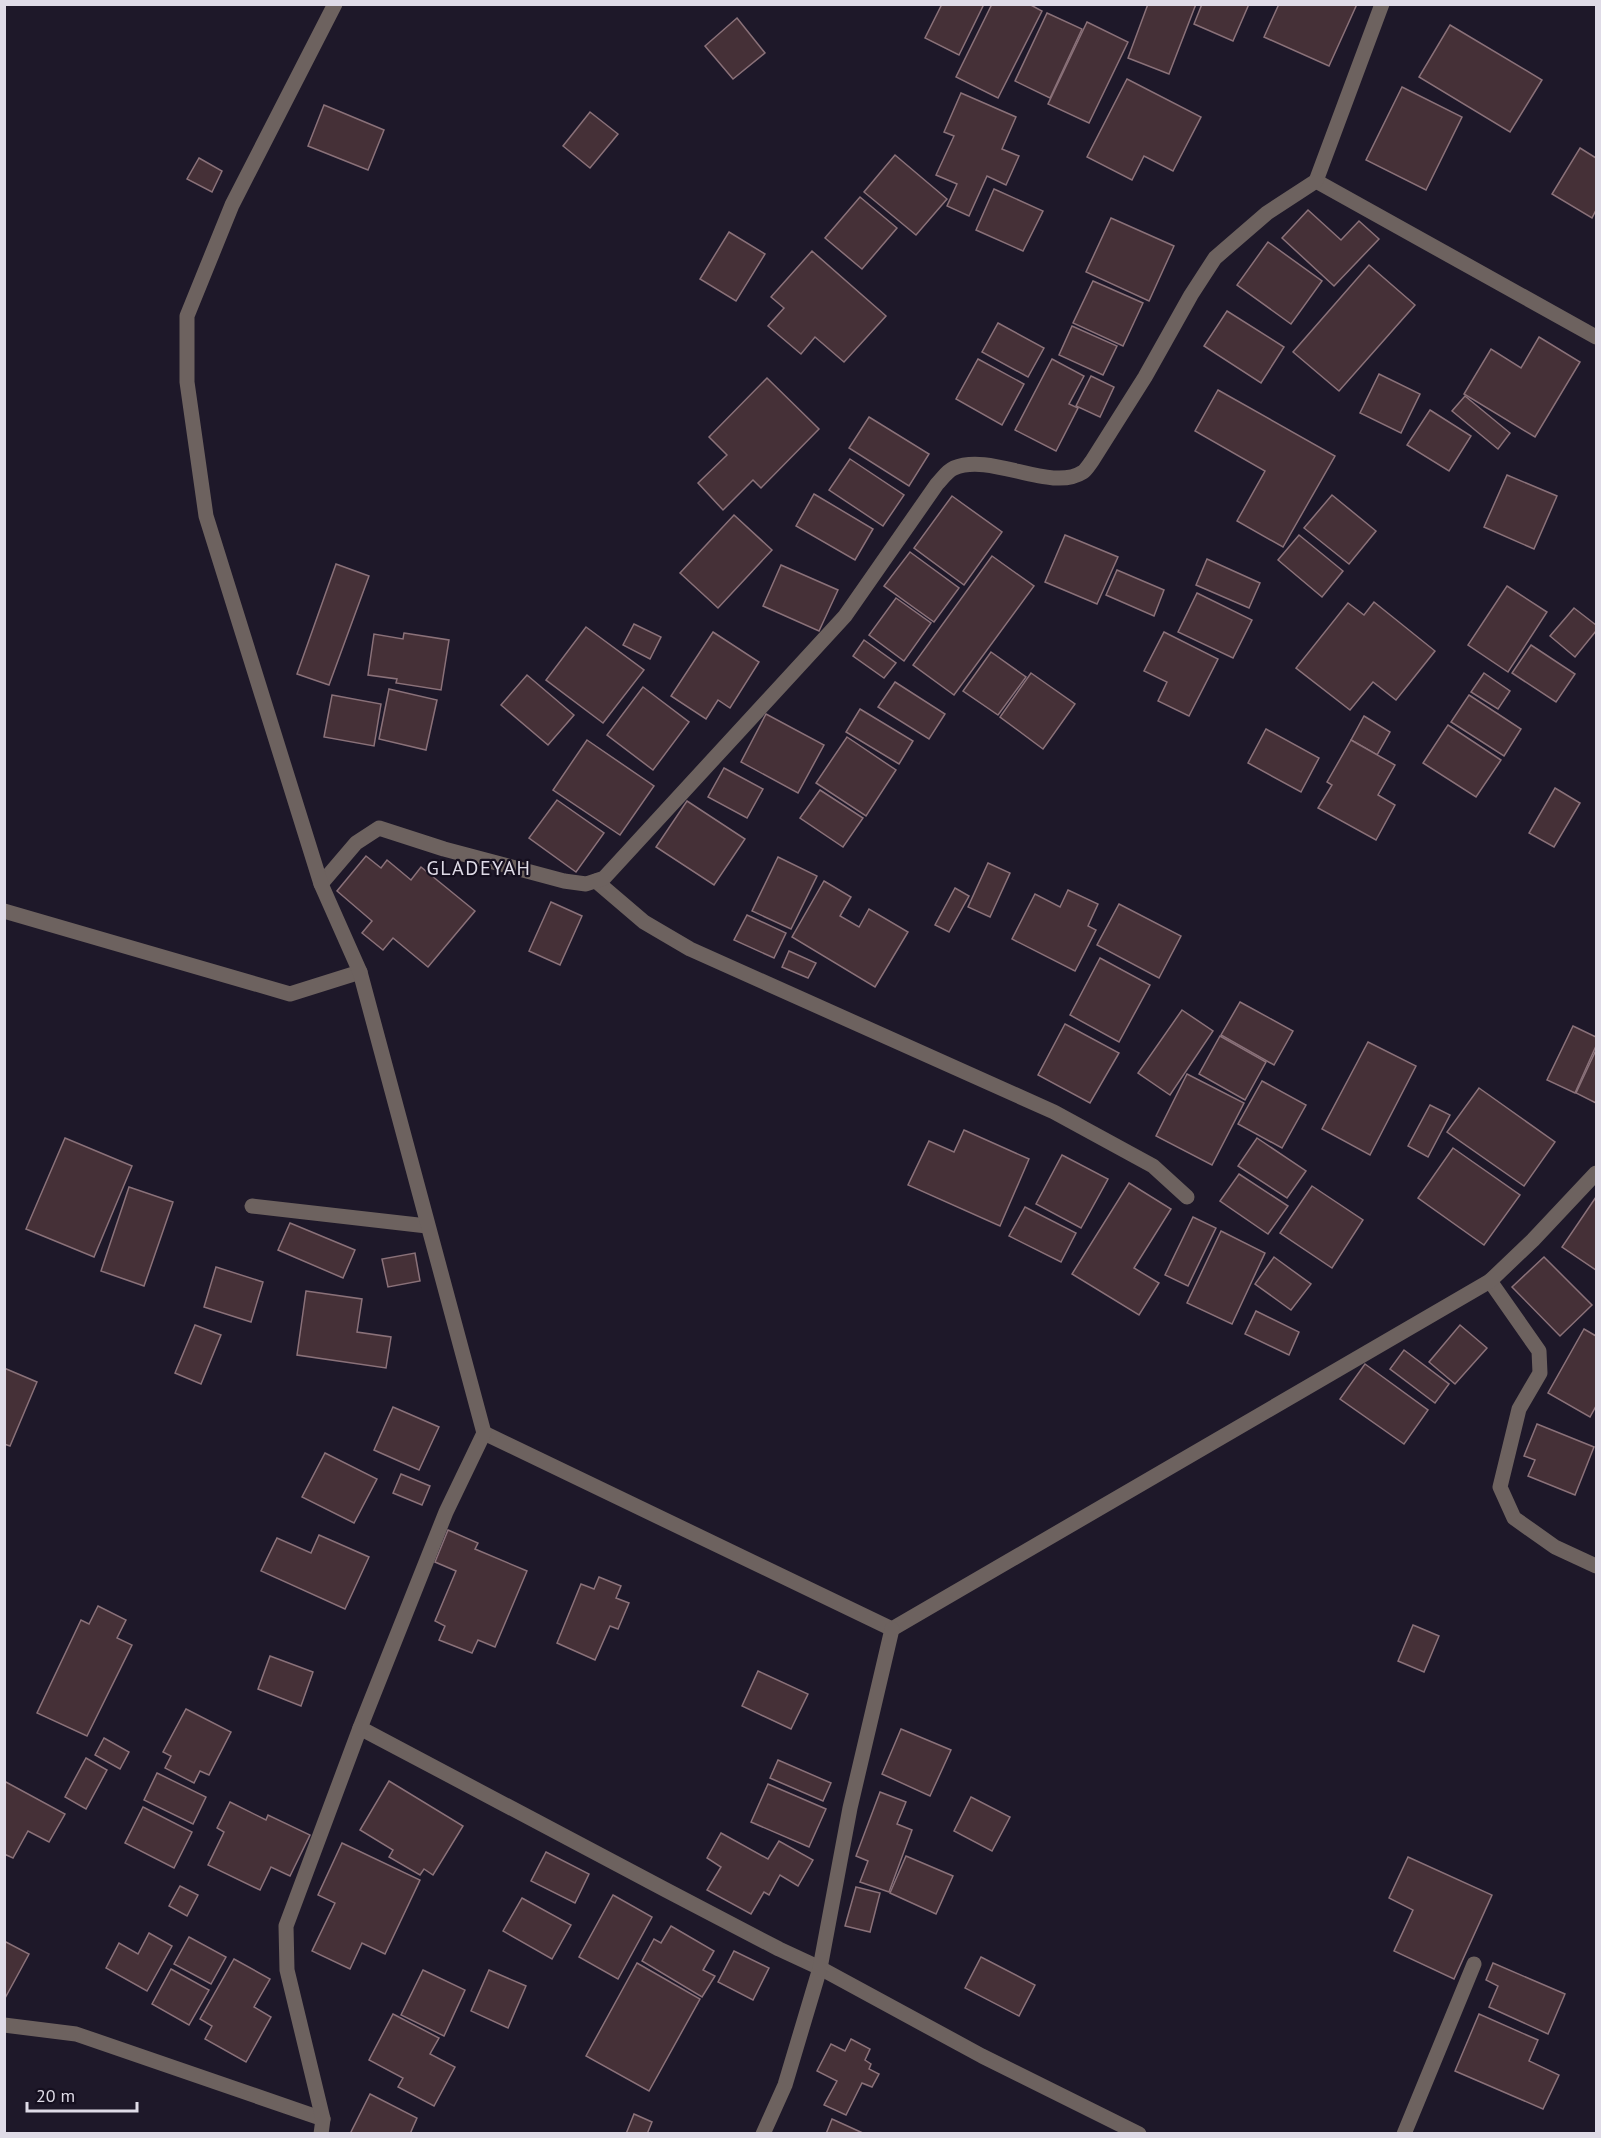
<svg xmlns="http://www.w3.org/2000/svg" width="1601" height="2138" viewBox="0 0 1601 2138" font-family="'PT Sans',sans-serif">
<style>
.building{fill:#453037;stroke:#8a7179;stroke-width:1.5}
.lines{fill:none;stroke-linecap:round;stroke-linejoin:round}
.minor{stroke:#6d625f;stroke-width:15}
.labels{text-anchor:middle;stroke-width:4.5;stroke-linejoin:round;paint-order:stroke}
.quarter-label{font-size:20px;letter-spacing:1.5px;fill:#dfdbe7;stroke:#150f1f}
</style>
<rect width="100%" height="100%" fill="#1e1829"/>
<!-- building -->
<g class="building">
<path d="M942,4H984L959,55L925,38Z"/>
<path d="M992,4H1029L1042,11L998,98L956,77Z"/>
<path d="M1148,4H1196L1169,74L1128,58Z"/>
<path d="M1202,4H1249L1233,41L1194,24Z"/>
<path d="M1279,4H1357L1329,66L1264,37Z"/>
<path d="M1047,13L1082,29L1050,98L1015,81Z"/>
<path d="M737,18L765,53L733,79L705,46Z"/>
<path d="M1087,22L1128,42L1089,123L1048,104Z"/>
<path d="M1450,25L1542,80L1510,132L1419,77Z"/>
<path d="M1127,79L1201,117L1173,171L1144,156L1132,180L1087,157Z"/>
<path d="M1402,87L1462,117L1426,190L1366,160Z"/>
<path d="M961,93L1016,117L1002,149L1019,156L1006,185L987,176L969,216L947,206L957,184L936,175L954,136L944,132Z"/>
<path d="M324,105L384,130L368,170L308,146Z"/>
<path d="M590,112L618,134L590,168L563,146Z"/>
<path d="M1580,148L1596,158V210L1592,218L1552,194Z"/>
<path d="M895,155L947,199L916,235L864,192Z"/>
<path d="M199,158L222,171L212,192L187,179Z"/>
<path d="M994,189L1043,211L1023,251L976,230Z"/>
<path d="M860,197L897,228L862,269L825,238Z"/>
<path d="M1308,210L1341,240L1359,221L1379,239L1334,286L1282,238Z"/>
<path d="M1111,218L1174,246L1149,301L1086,272Z"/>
<path d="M729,232L765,254L736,301L700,279Z"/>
<path d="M1268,242L1322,281L1291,324L1237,285Z"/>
<path d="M812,251L886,316L844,362L815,337L801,354L768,326L784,308L771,297Z"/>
<path d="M1369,265L1415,305L1339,391L1293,352Z"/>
<path d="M1093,281L1143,303L1123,346L1073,323Z"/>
<path d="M1227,311L1284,347L1261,383L1204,346Z"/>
<path d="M998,323L1044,348L1028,377L982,352Z"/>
<path d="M1072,326L1117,346L1103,375L1059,355Z"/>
<path d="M1539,337L1580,362L1535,437L1464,394L1491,349L1521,368Z"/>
<path d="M978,359L1024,384L1002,425L956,399Z"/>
<path d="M1052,359L1084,376L1069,404L1078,408L1056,451L1015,430Z"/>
<path d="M1379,374L1420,394L1401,433L1360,413Z"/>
<path d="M1091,376L1114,387L1100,417L1076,406Z"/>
<path d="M767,378L819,429L761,488L753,480L723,510L698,483L727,455L709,437Z"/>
<path d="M1218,390L1335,456L1283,547L1237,521L1265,471L1195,431Z"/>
<path d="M1465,396L1510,433L1498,449L1452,411Z"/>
<path d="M1430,410L1471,436L1449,471L1407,445Z"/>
<path d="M869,417L929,454L909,486L849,448Z"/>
<path d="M850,459L904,495L883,526L829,490Z"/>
<path d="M1507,475L1557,496L1534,549L1484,527Z"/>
<path d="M814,494L873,529L855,560L796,526Z"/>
<path d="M1332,495L1376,531L1349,564L1304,528Z"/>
<path d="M952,496L1002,532L964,585L914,548Z"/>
<path d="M734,515L772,550L718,608L680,573Z"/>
<path d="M1065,535L1118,557L1097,604L1045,582Z"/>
<path d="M1299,535L1343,571L1322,597L1278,560Z"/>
<path d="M910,552L959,588L934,622L884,586Z"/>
<path d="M992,556L1034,586L954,695L913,665Z"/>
<path d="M1207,559L1260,583L1249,608L1196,585Z"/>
<path d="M336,564L369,576L329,685L297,674Z"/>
<path d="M781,565L838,590L819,631L763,606Z"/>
<path d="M1117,570L1164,590L1154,616L1106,595Z"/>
<path d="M1507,586L1547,612L1508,672L1468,645Z"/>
<path d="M1197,593L1252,620L1233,658L1178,632Z"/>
<path d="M896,598L931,623L904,661L869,635Z"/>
<path d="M1374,602L1435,651L1396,700L1373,682L1350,710L1296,668L1348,603L1364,615Z"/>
<path d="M1574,608L1596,625V631L1575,657L1550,636Z"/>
<path d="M634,624L661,637L650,659L623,645Z"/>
<path d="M586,627L644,670L603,723L546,680Z"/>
<path d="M713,632L759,662L730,708L718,700L706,719L671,696Z"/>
<path d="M1164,632L1218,659L1189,716L1158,701L1167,682L1144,671Z"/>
<path d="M404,633L449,640L441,690L396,683L397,679L368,675L374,634L403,639Z"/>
<path d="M864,640L896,663L884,678L853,656Z"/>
<path d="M1531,645L1575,674L1556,702L1512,673Z"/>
<path d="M991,652L1026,677L998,715L963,691Z"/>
<path d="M1031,673L1075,704L1043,749L1000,717Z"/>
<path d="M1484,673L1510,691L1498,709L1471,692Z"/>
<path d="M527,675L574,715L548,745L501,705Z"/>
<path d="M895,682L945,714L929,739L878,707Z"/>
<path d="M643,687L689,722L653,770L607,735Z"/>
<path d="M389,689L437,700L426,750L379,739Z"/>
<path d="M332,695L381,704L374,746L324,737Z"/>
<path d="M1469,695L1521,729L1504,756L1451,722Z"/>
<path d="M860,709L913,741L899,764L846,732Z"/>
<path d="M766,714L824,745L798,793L741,762Z"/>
<path d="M1364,716L1390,732L1377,755L1351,740Z"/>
<path d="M1448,725L1501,760L1476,797L1423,763Z"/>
<path d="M1266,729L1319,758L1301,792L1248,763Z"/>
<path d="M847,737L896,770L866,816L816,783Z"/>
<path d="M587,740L654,786L620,835L553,790Z"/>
<path d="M1351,740L1395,765L1378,795L1395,805L1376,840L1318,808L1332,785L1327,782Z"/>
<path d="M724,768L763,789L747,818L708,797Z"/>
<path d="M1555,788L1580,803L1554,847L1529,833Z"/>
<path d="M820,790L863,818L843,847L800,818Z"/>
<path d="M557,800L604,833L576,872L529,838Z"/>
<path d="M687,801L745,839L714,885L656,847Z"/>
<path d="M366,856L381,868L387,860L411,880L421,867L475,911L428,967L393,938L383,950L362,933L372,921L337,891Z"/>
<path d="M778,857L817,876L791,929L752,911Z"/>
<path d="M988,863L1010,873L990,917L968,907Z"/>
<path d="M824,881L851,897L840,916L859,927L869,909L908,932L875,987L792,937Z"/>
<path d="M955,888L969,896L949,932L935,925Z"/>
<path d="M1068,890L1098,904L1088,926L1096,930L1075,971L1012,939L1035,894L1060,907Z"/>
<path d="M551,902L582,916L560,965L529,951Z"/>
<path d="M1119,904L1181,936L1159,978L1097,945Z"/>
<path d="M747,915L786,933L774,958L734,940Z"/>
<path d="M789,951L816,963L808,978L782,967Z"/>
<path d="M1100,958L1150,985L1119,1042L1070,1015Z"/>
<path d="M1240,1002L1293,1031L1274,1065L1221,1035Z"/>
<path d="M1182,1010L1213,1031L1170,1095L1138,1073Z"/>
<path d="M1065,1024L1119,1053L1090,1103L1038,1075Z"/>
<path d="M1573,1026L1596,1037V1046L1575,1093L1547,1080Z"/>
<path d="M1220,1036L1266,1062L1245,1100L1199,1074Z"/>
<path d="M1368,1042L1416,1066L1370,1155L1322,1129Z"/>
<path d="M1596,1050V1103L1576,1093Z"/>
<path d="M1187,1074L1244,1103L1212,1165L1156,1136Z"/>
<path d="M1262,1081L1306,1105L1282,1148L1238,1124Z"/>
<path d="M1479,1088L1555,1142L1524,1186L1447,1132Z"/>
<path d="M1430,1105L1450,1115L1428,1157L1408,1146Z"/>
<path d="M964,1130L1029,1159L1000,1226L908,1185L929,1141L954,1152Z"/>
<path d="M65,1138L132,1166L94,1257L26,1229Z"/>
<path d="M1257,1138L1306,1171L1287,1198L1238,1166Z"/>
<path d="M1453,1148L1520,1195L1484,1245L1418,1198Z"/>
<path d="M1062,1155L1108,1179L1081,1228L1036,1204Z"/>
<path d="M1239,1174L1288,1206L1268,1234L1220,1201Z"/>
<path d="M1129,1183L1171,1209L1134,1268L1159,1283L1139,1315L1072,1274Z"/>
<path d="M1312,1186L1363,1220L1332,1268L1280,1233Z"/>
<path d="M129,1187L173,1202L144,1286L101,1271Z"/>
<path d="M1596,1197V1270L1562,1247Z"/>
<path d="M1025,1207L1076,1233L1061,1262L1009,1236Z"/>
<path d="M1193,1217L1216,1228L1188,1286L1165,1275Z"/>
<path d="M290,1223L355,1250L343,1278L278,1250Z"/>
<path d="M1221,1231L1265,1253L1232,1324L1187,1303Z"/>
<path d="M415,1253L420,1281L388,1287L382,1259Z"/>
<path d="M1274,1257L1311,1284L1291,1310L1255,1284Z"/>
<path d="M1544,1257L1592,1305L1560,1336L1512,1287Z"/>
<path d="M216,1267L263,1282L251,1322L204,1307Z"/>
<path d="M306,1291L362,1299L357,1332L391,1337L386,1368L297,1355Z"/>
<path d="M1256,1311L1299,1332L1289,1355L1245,1334Z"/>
<path d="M195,1325L221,1335L201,1384L175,1373Z"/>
<path d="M1460,1325L1487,1348L1455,1384L1429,1362Z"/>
<path d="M1584,1329L1596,1336V1406L1590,1417L1548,1393Z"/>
<path d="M1404,1350L1449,1384L1435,1403L1390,1369Z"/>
<path d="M1365,1364L1428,1410L1404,1444L1340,1399Z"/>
<path d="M4,1368L37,1382L10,1446L4,1444Z"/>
<path d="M393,1407L439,1427L419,1470L374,1450Z"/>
<path d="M1537,1424L1594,1447L1575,1495L1528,1476L1535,1460L1524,1456Z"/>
<path d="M325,1453L377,1479L354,1523L302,1497Z"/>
<path d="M401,1474L430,1486L422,1505L393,1493Z"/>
<path d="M448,1530L478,1543L475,1549L527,1571L495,1647L478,1640L472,1653L439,1640L445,1626L435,1621L456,1571L435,1562Z"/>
<path d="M319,1535L369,1557L345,1609L261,1571L277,1538L311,1553Z"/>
<path d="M599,1577L621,1586L616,1598L629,1603L618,1629L610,1626L595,1660L557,1643L581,1584L594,1589Z"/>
<path d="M98,1606L126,1620L117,1638L132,1645L87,1736L37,1713L81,1620L89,1624Z"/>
<path d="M1413,1625L1439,1636L1424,1672L1398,1661Z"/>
<path d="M270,1656L313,1672L301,1706L258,1689Z"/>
<path d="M758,1671L808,1694L791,1729L742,1706Z"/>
<path d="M186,1709L231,1732L209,1775L200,1771L194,1783L165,1768L171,1756L163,1752Z"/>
<path d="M901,1729L951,1750L930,1796L882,1774Z"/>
<path d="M104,1738L129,1752L120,1769L95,1755Z"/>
<path d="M86,1758L107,1770L86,1809L65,1797Z"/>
<path d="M778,1760L831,1783L823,1801L770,1778Z"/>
<path d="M157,1773L206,1797L193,1824L144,1800Z"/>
<path d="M4,1781L65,1814L49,1842L28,1831L13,1858L4,1854Z"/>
<path d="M389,1781L463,1826L433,1875L424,1869L420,1875L389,1857L393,1850L360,1830Z"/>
<path d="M768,1784L826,1809L809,1847L751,1822Z"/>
<path d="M880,1792L906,1802L897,1824L912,1830L889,1892L860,1882L868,1861L856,1856Z"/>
<path d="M971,1797L1010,1817L992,1851L954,1831Z"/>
<path d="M230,1802L266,1820L268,1815L310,1835L290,1876L271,1867L260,1890L208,1865L224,1832L217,1828Z"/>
<path d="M143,1807L192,1832L174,1868L125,1843Z"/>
<path d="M721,1833L768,1859L779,1841L813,1860L798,1886L780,1875L769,1895L764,1892L751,1914L707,1890L721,1867L707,1858Z"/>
<path d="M342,1843L420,1880L385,1954L362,1943L350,1969L312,1951L335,1903L318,1895Z"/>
<path d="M546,1852L589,1874L575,1903L531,1881Z"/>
<path d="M906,1856L953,1876L936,1914L890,1893Z"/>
<path d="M1408,1857L1492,1895L1454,1979L1394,1951L1413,1910L1389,1898Z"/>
<path d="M180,1886L198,1895L187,1916L169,1906Z"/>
<path d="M856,1887L880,1893L870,1932L845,1926Z"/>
<path d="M613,1895L652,1917L618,1979L579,1957Z"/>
<path d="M522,1898L571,1925L552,1959L503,1931Z"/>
<path d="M671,1926L714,1951L703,1970L715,1976L702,1997L642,1961L654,1939L661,1943Z"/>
<path d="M149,1933L172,1946L147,1991L106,1968L119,1943L138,1954Z"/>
<path d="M189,1937L226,1957L211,1984L174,1964Z"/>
<path d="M4,1941L29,1954L4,2000Z"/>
<path d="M734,1951L769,1968L753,2000L718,1982Z"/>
<path d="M981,1957L1035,1985L1019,2016L965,1988Z"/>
<path d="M234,1959L270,1979L254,2007L271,2017L246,2062L205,2039L212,2026L200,2019Z"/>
<path d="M637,1963L700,1999L649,2091L586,2056Z"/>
<path d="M1493,1963L1565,1994L1548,2034L1489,2007L1498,1986L1486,1980Z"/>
<path d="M171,1969L209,1990L189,2025L152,2004Z"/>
<path d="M423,1970L465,1990L444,2036L401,2015Z"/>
<path d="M489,1970L526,1986L508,2028L471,2011Z"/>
<path d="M393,2014L439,2038L430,2054L455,2067L434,2106L398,2087L403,2078L369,2060Z"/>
<path d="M1479,2014L1538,2040L1529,2061L1559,2075L1543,2109L1455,2071Z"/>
<path d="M851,2039L870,2049L865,2060L871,2064L869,2069L879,2074L872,2087L862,2083L846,2115L824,2105L837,2081L817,2071L831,2044L845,2051Z"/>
<path d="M370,2094L417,2118L410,2134H350Z"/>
<path d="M634,2114L652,2122L647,2134H626Z"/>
<path d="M832,2119L865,2134H826Z"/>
</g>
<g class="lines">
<!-- minor -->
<g class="minor">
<path d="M1316,181L1596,337"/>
<path d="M596,881L644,922L690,949L1054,1112L1153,1166L1187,1197"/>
<path d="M321,884L356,843L379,828L444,849L564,881L586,884L604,878L845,616L937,484C942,479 947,471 954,468C991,452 1051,493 1083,472C1086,470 1089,465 1092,461L1145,377L1191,295L1215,258L1267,213L1316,181L1382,4"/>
<path d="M4,911L290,994L360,972"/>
<path d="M252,1206L427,1226"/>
<path d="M1490,1281L1539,1351L1540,1373L1519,1409L1500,1487L1514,1518L1555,1547L1596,1566"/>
<path d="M484,1433L892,1629L1490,1281L1533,1240L1596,1173"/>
<path d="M360,1728L666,1890L779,1949L820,1968L982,2056L1139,2134"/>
<path d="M4,2025L76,2034L323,2119"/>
<path d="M321,2134L323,2119L287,1970L286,1926L360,1728L446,1512L484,1433L360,972L321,884L206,516L187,382V316L232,205L335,4"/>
<path d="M763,2134L785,2085L820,1968L850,1808L892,1629"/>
<path d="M1404,2134L1474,1964"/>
</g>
</g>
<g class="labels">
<!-- quarter labels -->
<g class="quarter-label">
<text x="479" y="875">GLADEYAH</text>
</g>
</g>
<!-- border -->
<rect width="1601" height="2138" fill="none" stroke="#dfdbe7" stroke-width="12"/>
<!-- scale -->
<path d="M27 2102v9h110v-9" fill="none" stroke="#dfdbe7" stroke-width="3"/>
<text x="36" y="2102" font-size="18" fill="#dfdbe7" stroke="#150f1f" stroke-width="4.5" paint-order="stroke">20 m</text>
</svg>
